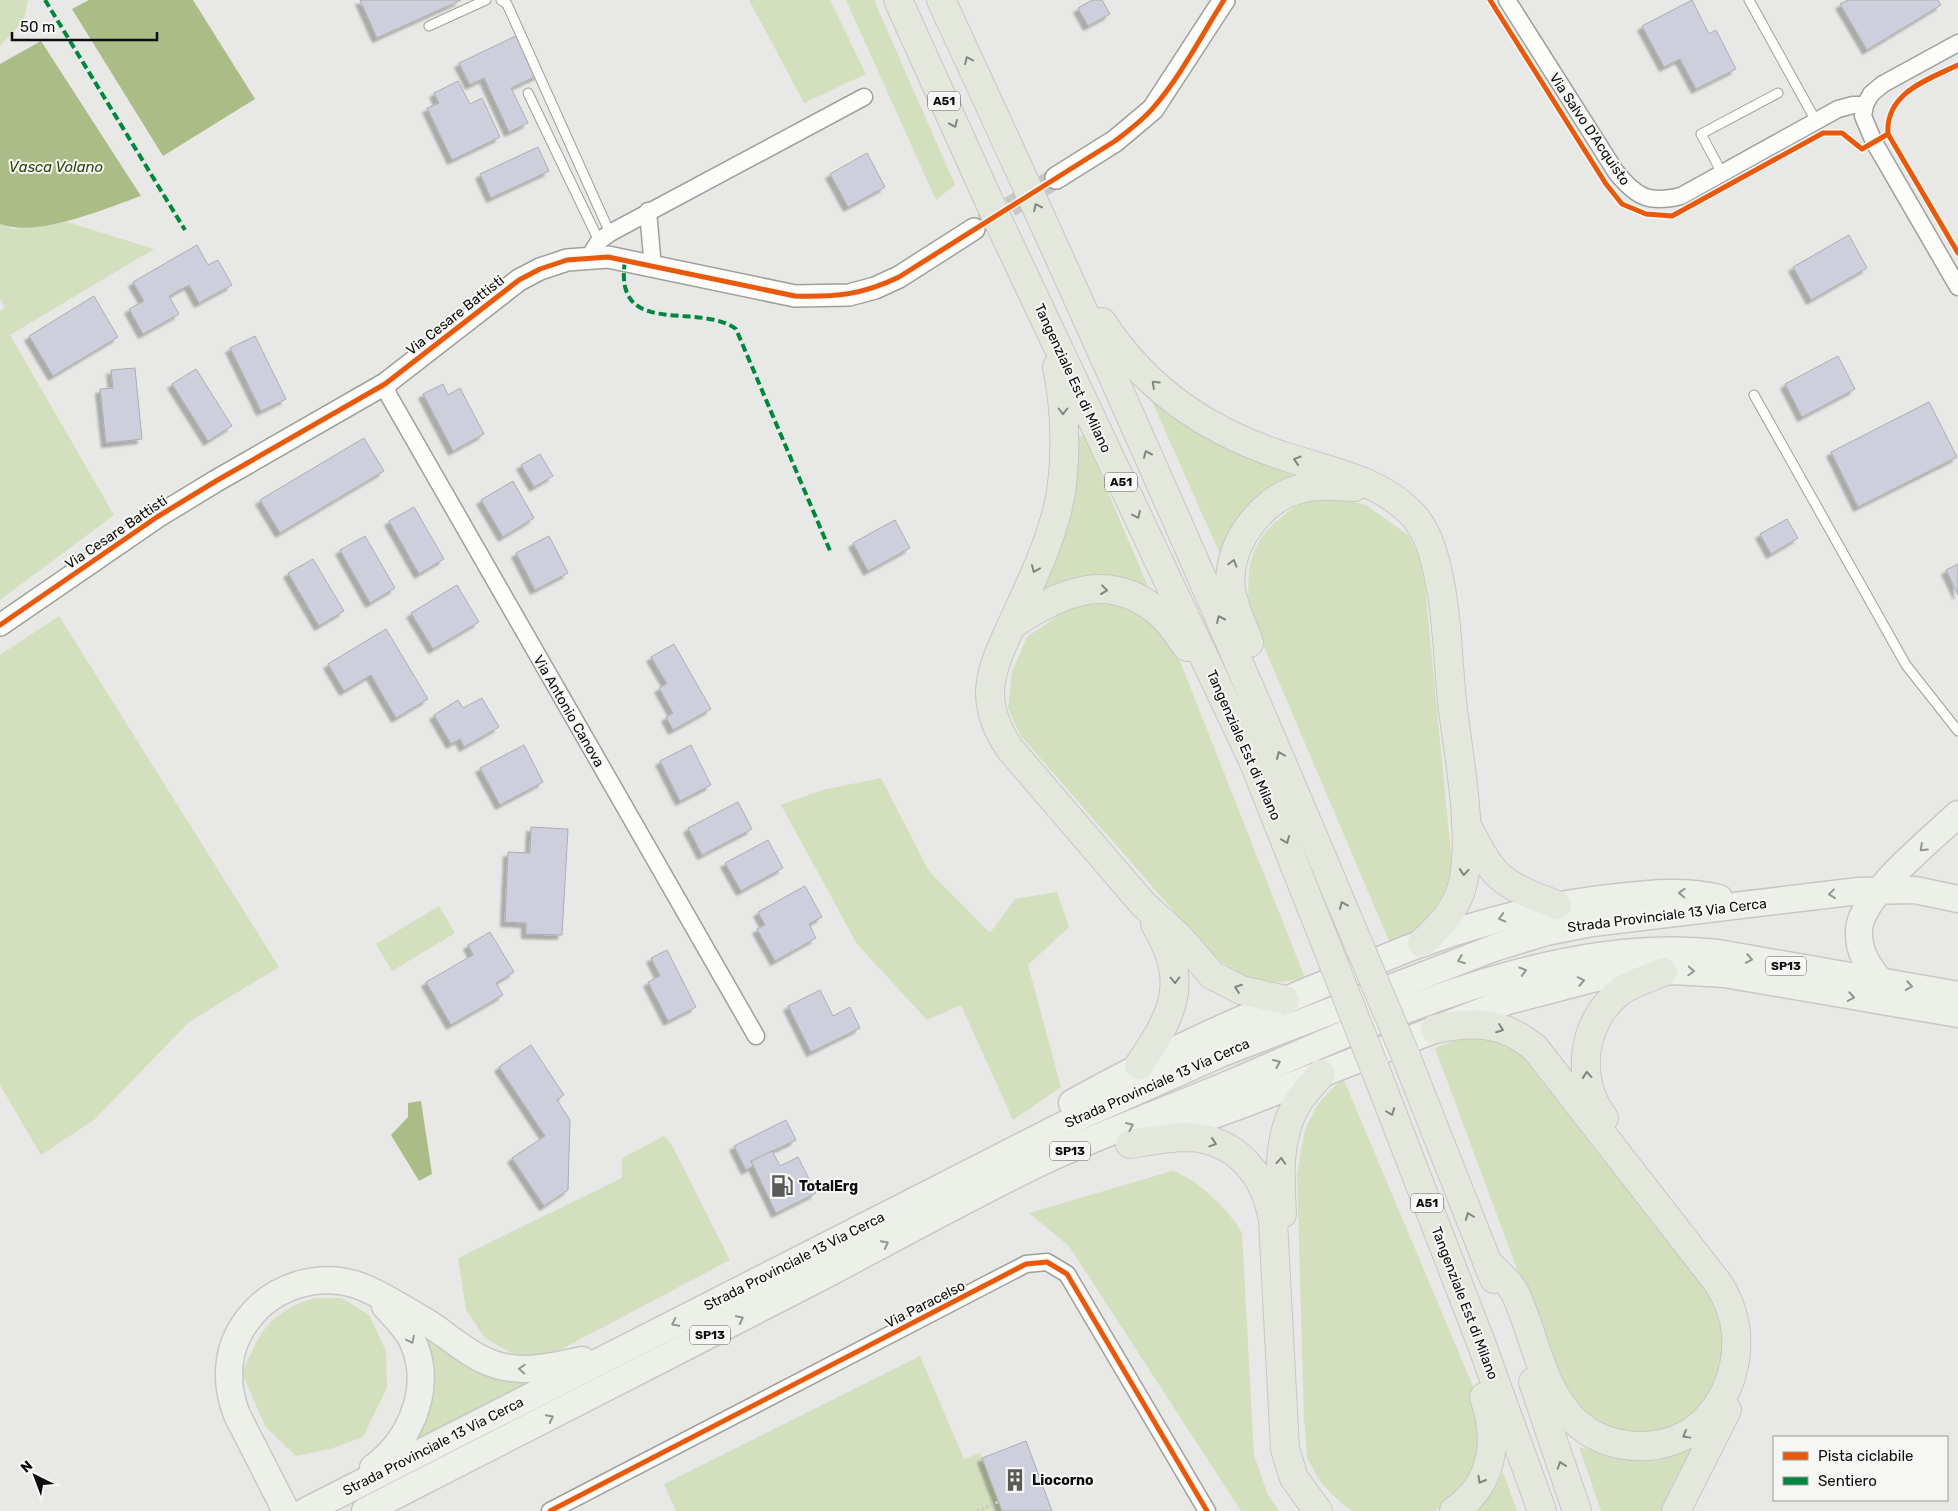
<svg xmlns="http://www.w3.org/2000/svg" width="1958" height="1511" viewBox="0 0 1958 1511" font-family="Rubik,sans-serif">
<style>
.green{fill:#d3dfbd}
.water{fill:#abbc86}
.building{fill:#cecfdd;stroke:#adaead;filter:url(#shadow)}
.lines{fill:none;stroke-linecap:round;stroke-linejoin:round}
.tertiary-tunnel{stroke:#c7c8c6;stroke-width:21;stroke-dasharray:21 11;stroke-linecap:butt}
.service-casing{stroke:#9f9f9e;stroke-width:11}
.minor-casing{stroke:#9f9f9e;stroke-width:19}
.tertiary-casing{stroke:#9f9f9e;stroke-width:24}
.primary-casing{stroke:#c7c7c6;stroke-width:29}
.motorway-casing{stroke:#c7c7c6;stroke-width:30}
.path{stroke:#c9c9c8;stroke-width:3;stroke-dasharray:2.5 2.5;stroke-linecap:butt}
.service{stroke:#fcfcfb;stroke-width:9}
.minor{stroke:#fcfcfb;stroke-width:16}
.tertiary{stroke:#fcfcfb;stroke-width:21}
.primary{stroke:#edf0e9;stroke-width:26}
.motorway{stroke:#e4e8dc;stroke-width:28}
.motorway-bridge-casing{stroke:#c7c7c6;stroke-width:30;stroke-linecap:butt}
.motorway-bridge{stroke:#e4e8dc;stroke-width:28}
.quiet{stroke:#00873e;stroke-width:4;stroke-dasharray:8 4;stroke-linecap:butt}
.cycleway-casing{stroke:#f6f7f4;stroke-width:8}
.cycleway{stroke:#e8590c;stroke-width:5}
.oneway{stroke:#83867f}
.oneway2{stroke:#939691}
.labels{text-anchor:middle;stroke-width:4;stroke-linejoin:round;paint-order:stroke}
.shield{fill:#f6f7f4;stroke:#535452;stroke-width:1}
.shield-label{font-size:12px;font-weight:bold;fill:#0d0e0d}
.street-label{font-size:14px;fill:#0d0e0d;stroke:#f6f7f4}
.poi-label{font-size:14px;font-weight:bold;fill:#0d0e0d;stroke:#f6f7f4;text-anchor:start}
.water-label{font-size:15px;font-style:italic;fill:#35450c;stroke:#f6f7f4}
</style>
<defs>
<filter id="shadow"><feDropShadow dx="-4.5" dy="4.5" stdDeviation="1" flood-color="#0004"/></filter>
</defs>
<rect width="100%" height="100%" fill="#e8e9e7"/>
<!-- green -->
<g class="green">
<path d="M0,0H28L24,20L0,46Z"/>
<path d="M749,0H830L866,74L804,103Z"/>
<path d="M846,0H874L955,185L936,200Z"/>
<path d="M67,222L154,249L10,335L114,515L0,600V311L5,308L0,299V224L13,229Z"/>
<path d="M1150,397L1234,448L1299,478L1231,530L1219,552Z"/>
<path d="M1084,435L1152,596C1137,590 1120,580 1104,577C1085,574 1058,579 1043,590L1035,586L1074,438Z"/>
<path d="M1308,499H1342L1366,505L1408,535L1423,565L1452,865L1446,900L1420,929L1390,943L1250,614C1243,553 1256,530 1308,499Z"/>
<path d="M1092,603H1122L1149,618L1174,646L1305,978C1259,987 1252,982 1213,956L1020,735L1008,708L1012,672L1027,637L1066,610Z"/>
<path d="M59,616L279,967L189,1022L94,1120L41,1155L0,1085V655Z"/>
<path d="M881,778L929,871L990,933L1015,899L1057,892L1069,927L1028,965L1061,1087L1013,1120L961,1005L927,1020L857,944L781,805L822,790Z"/>
<path d="M439,906L455,933L392,971L376,944Z"/>
<path d="M1470,1035C1507,1040 1517,1050 1543,1076L1715,1298L1729,1335L1714,1397L1677,1427L1655,1433L1630,1435L1605,1425L1588,1414L1561,1388L1435,1048Z"/>
<path d="M1343,1078L1475,1391L1484,1428L1474,1473L1451,1501L1435,1511H1353L1341,1503L1321,1483L1307,1458L1304,1418L1297,1174L1305,1130L1314,1111L1322,1099Z"/>
<path d="M664,1136L672,1145L730,1260L541,1360L517,1356L485,1338L466,1310L458,1258L622,1178V1158Z"/>
<path d="M1172,1171C1197,1178 1230,1211 1242,1233L1254,1455L1268,1495L1279,1511H1241L1069,1246L1029,1213Z"/>
<path d="M314,1298H342L369,1315L386,1351L387,1388L363,1437L333,1448L296,1456L265,1426L242,1373C261,1331 268,1313 314,1298Z"/>
<path d="M422,1330L536,1381L406,1447Z"/>
<path d="M920,1356L964,1459L980,1453L1002,1511H676L664,1484Z"/>
<path d="M1579,1447C1622,1459 1650,1462 1693,1448L1675,1478L1661,1511H1601Z"/>
<path d="M1503,1472L1517,1511H1473L1496,1486Z"/>
</g>
<!-- water -->
<g class="water">
<path d="M89,0H193L255,99L163,156L72,9Z"/>
<path d="M41,41L141,196C104,209 37,238 0,224V64Z"/>
<path d="M421,1101L432,1174L419,1181L391,1135L408,1117V1103Z"/>
</g>
<!-- building -->
<g class="building">
<path d="M360,0H461L377,38Z"/>
<path d="M1092,0H1102L1110,14L1088,26L1078,8Z"/>
<path d="M1692,0L1709,34L1716,30L1736,69L1696,89L1680,59L1664,67L1642,26Z"/>
<path d="M1848,0H1938L1941,5L1867,50L1840,4Z"/>
<path d="M520,34L539,75L511,88L528,123L509,132L484,78L470,85L459,63Z"/>
<path d="M458,81L470,104L482,98L500,137L452,160L427,108L439,103L434,93Z"/>
<path d="M538,147L549,171L491,198L480,174Z"/>
<path d="M867,153L885,187L848,207L830,174Z"/>
<path d="M1849,235L1867,268L1811,300L1793,267Z"/>
<path d="M197,245L208,265L218,260L232,285L199,303L189,285L169,296L179,314L143,334L129,309L144,301L133,282Z"/>
<path d="M94,296L118,337L53,376L29,336Z"/>
<path d="M255,336L286,399L261,411L230,348Z"/>
<path d="M1838,356L1855,389L1802,417L1785,384Z"/>
<path d="M135,368L142,439L106,443L100,389L113,388L111,370Z"/>
<path d="M196,369L232,426L208,441L172,384Z"/>
<path d="M443,384L448,395L460,388L484,434L453,451L423,394Z"/>
<path d="M1929,402L1957,457L1858,507L1831,452Z"/>
<path d="M364,438L384,471L280,533L260,500Z"/>
<path d="M540,454L553,476L534,487L521,465Z"/>
<path d="M513,481L534,518L503,537L481,500Z"/>
<path d="M414,507L444,559L419,574L389,521Z"/>
<path d="M1787,519L1798,538L1771,554L1760,534Z"/>
<path d="M895,520L910,548L868,571L853,543Z"/>
<path d="M365,536L395,588L370,603L340,550Z"/>
<path d="M549,536L568,573L535,590L516,553Z"/>
<path d="M313,559L344,611L319,626L288,573Z"/>
<path d="M1958,564V595L1946,570Z"/>
<path d="M457,585L479,622L433,649L411,613Z"/>
<path d="M386,629L428,699L396,718L371,675L344,691L328,664Z"/>
<path d="M674,644L711,709L673,730L666,717L673,713L659,688L667,684L651,657Z"/>
<path d="M482,698L499,727L464,747L460,739L451,744L434,715L458,700L463,708Z"/>
<path d="M524,745L543,782L500,805L480,768Z"/>
<path d="M691,745L711,785L680,801L660,761Z"/>
<path d="M738,802L752,829L702,855L688,828Z"/>
<path d="M531,827L568,829L562,935L526,934V923L505,922L508,852L530,853Z"/>
<path d="M768,840L783,868L741,891L725,863Z"/>
<path d="M805,886L822,917L809,924L816,938L775,961L757,929L765,925L758,912Z"/>
<path d="M490,932L514,972L496,983L503,995L451,1025L426,982L473,955L468,945Z"/>
<path d="M667,950L696,1007L668,1021L648,982L660,976L651,958Z"/>
<path d="M820,990L833,1016L850,1007L860,1028L811,1052L788,1006Z"/>
<path d="M531,1045L564,1095L557,1100L570,1120L568,1190L544,1206L512,1158L545,1136L499,1067Z"/>
<path d="M786,1120L796,1140L751,1161L753,1166L746,1170L734,1146Z"/>
<path d="M772,1151L780,1166L798,1157L816,1193L776,1213L751,1161Z"/>
<path d="M1026,1441L1052,1511H1002L982,1458Z"/>
</g>
<g class="lines">
<!-- tertiary-tunnel -->
<path class="tertiary-tunnel" d="M983,224L1056,178"/>
<defs>
<g id="service">
<path d="M501,0L507,4L610,233"/>
<path d="M1749,0L1816,121"/>
<path d="M429,26L486,0"/>
<path d="M528,93L599,241"/>
<path d="M1722,173L1701,134L1778,93"/>
<path d="M1754,395L1906,665L1958,731"/>
</g>
<g id="minor">
<path d="M1507,0L1616,172C1636,197 1649,204 1681,196L1838,109L1853,105H1865"/>
<path d="M1958,43L1883,84L1871,94L1865,105L1863,116L1874,142L1958,287"/>
<path d="M648,211L653,268"/>
<path d="M589,257L599,241L610,233L864,97"/>
<path d="M385,384L389,396L756,1036"/>
<path d="M550,1511L1026,1264L1047,1262L1067,1274L1207,1511"/>
</g>
<g id="tertiary">
<path d="M1056,178L1115,141L1153,109L1224,0"/>
<path d="M0,625L157,517L216,481L385,384L519,280L540,269L567,260L608,257L795,296L849,295L875,288L899,277L974,229"/>
</g>
<g id="primary">
<path d="M1881,982C1868,966 1858,952 1859,930C1860,896 1933,838 1958,814"/>
<path d="M1072,1103C1156,1056 1240,1019 1329,982C1360,969 1391,954 1423,943C1486,920 1551,904 1618,897C1652,893 1685,890 1719,898"/>
<path d="M1158,1135L1244,1104L1508,1001L1596,978L1673,971L1725,974L1958,1014"/>
<path d="M373,1468C413,1438 435,1383 410,1336C403,1325 394,1316 385,1306"/>
<path d="M286,1511L237,1415C224,1382 226,1346 249,1318C273,1287 316,1273 354,1284C375,1290 409,1312 428,1323C451,1338 473,1359 500,1366C528,1373 554,1366 582,1360"/>
<path d="M306,1511L1083,1115L1220,1054L1494,948L1546,932L1592,923L1859,891L1915,890L1958,899"/>
<path d="M365,1511C520,1433 673,1353 827,1274C895,1238 962,1201 1031,1167C1097,1135 1168,1110 1236,1081C1383,1018 1555,935 1718,953L1958,995"/>
</g>
<g id="motorway">
<path d="M898,0L989,201L1254,763L1333,962"/>
<path d="M941,0C1087,314 1228,631 1361,950"/>
<path d="M1102,322C1148,393 1213,435 1293,459C1331,471 1379,481 1409,511C1420,521 1427,535 1432,550C1447,598 1447,651 1452,701C1458,755 1474,830 1463,883C1457,909 1441,925 1422,943"/>
<path d="M1057,367C1066,409 1068,472 1056,515C1046,552 1028,589 1012,624C990,672 977,701 1010,749L1143,904L1179,937L1212,975L1241,990L1285,1000"/>
<path d="M1012,625C1062,591 1111,569 1163,616C1172,624 1179,637 1187,647"/>
<path d="M1249,643C1243,625 1233,607 1231,588C1225,548 1261,498 1300,489C1318,484 1335,486 1354,487"/>
<path d="M1466,824C1495,880 1499,883 1557,905"/>
<path d="M1435,1029C1473,1021 1503,1021 1535,1048L1718,1283C1739,1315 1742,1352 1727,1388C1715,1416 1692,1438 1661,1444C1644,1448 1625,1446 1608,1441C1544,1419 1540,1346 1515,1293C1509,1281 1495,1271 1487,1262"/>
<path d="M1405,1054L1494,1279"/>
<path d="M1139,1065C1174,1013 1190,982 1155,924"/>
<path d="M1374,1066L1480,1340L1542,1511"/>
<path d="M1604,1118C1574,1080 1582,1020 1621,991C1633,983 1649,978 1663,972"/>
<path d="M1130,1144C1149,1141 1169,1137 1188,1137C1237,1139 1266,1176 1273,1221L1285,1449L1294,1478L1318,1511"/>
<path d="M1282,1214C1280,1177 1277,1137 1297,1104C1303,1093 1313,1084 1321,1074"/>
<path d="M1533,1382L1577,1511"/>
<path d="M1454,1511C1494,1483 1499,1440 1484,1397"/>
<path d="M1676,1511L1727,1410"/>
</g>
</defs>
<!-- service casing -->
<use href="#service" class="service-casing"/>
<!-- minor casing -->
<use href="#minor" class="minor-casing"/>
<!-- tertiary casing -->
<use href="#tertiary" class="tertiary-casing"/>
<!-- primary casing -->
<use href="#primary" class="primary-casing"/>
<!-- motorway casing -->
<use href="#motorway" class="motorway-casing"/>
<!-- path -->
<path class="path" d="M977,1511L998,1502"/>
<!-- service -->
<use href="#service" class="service"/>
<!-- minor -->
<use href="#minor" class="minor"/>
<!-- tertiary -->
<use href="#tertiary" class="tertiary"/>
<!-- primary -->
<use href="#primary" class="primary"/>
<!-- motorway -->
<use href="#motorway" class="motorway"/>
<defs>
<g id="motorway-bridge">
<path d="M1361,950L1405,1054"/>
<path d="M1333,962L1374,1066"/>
</g>
</defs>
<!-- motorway-bridge casing -->
<use href="#motorway-bridge" class="motorway-bridge-casing"/>
<!-- motorway-bridge -->
<use href="#motorway-bridge" class="motorway-bridge"/>
<!-- quiet -->
<g class="quiet">
<path d="M45,0L185,230"/>
<path d="M625,261C613,340 698,301 736,329L831,553"/>
</g>
<defs>
<g id="cycleway">
<path d="M1490,0L1606,184L1622,204L1646,214L1672,216L1823,133H1842L1862,149L1888,134C1885,93 1927,80 1958,65"/>
<path d="M1888,134L1958,253"/>
<path d="M0,625L157,517L216,481L385,384L519,280L540,269L567,260L608,257L795,296C836,297 862,295 899,277L1115,141C1128,131 1142,121 1153,108C1181,76 1201,36 1224,0"/>
<path d="M550,1511L1026,1264L1047,1262L1067,1274L1207,1511"/>
</g>
</defs>
<!-- cycleway casing -->
<use href="#cycleway" class="cycleway-casing"/>
<!-- cycleway -->
<use href="#cycleway" class="cycleway"/>
</g>
<!-- one-way arrows -->
<defs><path id="oneway-chevron" d="M-2-3.5L2.5 0L-2 3.5" fill="none" stroke-width="1.6" stroke-linecap="round" stroke-linejoin="round" transform="scale(1.25)"/></defs>
<g class="oneway">
<use href="#oneway-chevron" transform="translate(968 60) rotate(-115)"/>
<use href="#oneway-chevron" transform="translate(954 124) rotate(66)"/>
<use href="#oneway-chevron" transform="translate(1037 207) rotate(-115)"/>
<use href="#oneway-chevron" transform="translate(1155 384) rotate(-137)"/>
<use href="#oneway-chevron" transform="translate(1063 411) rotate(90)"/>
<use href="#oneway-chevron" transform="translate(1147 454) rotate(-114)"/>
<use href="#oneway-chevron" transform="translate(1297 460) rotate(-163)"/>
<use href="#oneway-chevron" transform="translate(1137 515) rotate(65)"/>
<use href="#oneway-chevron" transform="translate(1233 563) rotate(-74)"/>
<use href="#oneway-chevron" transform="translate(1035 569) rotate(113)"/>
<use href="#oneway-chevron" transform="translate(1104 590) rotate(7)"/>
<use href="#oneway-chevron" transform="translate(1220 619) rotate(-114)"/>
<use href="#oneway-chevron" transform="translate(1280 755) rotate(-113)"/>
<use href="#oneway-chevron" transform="translate(1286 840) rotate(68)"/>
<use href="#oneway-chevron" transform="translate(1464 872) rotate(95)"/>
<use href="#oneway-chevron" transform="translate(1343 905) rotate(-113)"/>
<use href="#oneway-chevron" transform="translate(1175 980) rotate(89)"/>
<use href="#oneway-chevron" transform="translate(1238 988) rotate(-160)"/>
<use href="#oneway-chevron" transform="translate(1500 1029) rotate(20)"/>
<use href="#oneway-chevron" transform="translate(1587 1075) rotate(-95)"/>
<use href="#oneway-chevron" transform="translate(1391 1112) rotate(69)"/>
<use href="#oneway-chevron" transform="translate(1213 1143) rotate(18)"/>
<use href="#oneway-chevron" transform="translate(1281 1161) rotate(-86)"/>
<use href="#oneway-chevron" transform="translate(1469 1216) rotate(-111)"/>
<use href="#oneway-chevron" transform="translate(1686 1435) rotate(151)"/>
<use href="#oneway-chevron" transform="translate(1561 1465) rotate(-109)"/>
<use href="#oneway-chevron" transform="translate(1481 1480) rotate(120)"/>
</g>
<g class="oneway2">
<use href="#oneway-chevron" transform="translate(1923 848) rotate(137)"/>
<use href="#oneway-chevron" transform="translate(1682 893) rotate(-178)"/>
<use href="#oneway-chevron" transform="translate(1832 894) rotate(173)"/>
<use href="#oneway-chevron" transform="translate(1502 918) rotate(165)"/>
<use href="#oneway-chevron" transform="translate(1749 959) rotate(11)"/>
<use href="#oneway-chevron" transform="translate(1461 960) rotate(159)"/>
<use href="#oneway-chevron" transform="translate(1523 971) rotate(-16)"/>
<use href="#oneway-chevron" transform="translate(1691 971) rotate(3)"/>
<use href="#oneway-chevron" transform="translate(1581 981) rotate(-11)"/>
<use href="#oneway-chevron" transform="translate(1909 986) rotate(9)"/>
<use href="#oneway-chevron" transform="translate(1851 997) rotate(10)"/>
<use href="#oneway-chevron" transform="translate(1277 1063) rotate(-23)"/>
<use href="#oneway-chevron" transform="translate(1130 1126) rotate(-23)"/>
<use href="#oneway-chevron" transform="translate(885 1244) rotate(-27)"/>
<use href="#oneway-chevron" transform="translate(740 1319) rotate(-27)"/>
<use href="#oneway-chevron" transform="translate(675 1323) rotate(153)"/>
<use href="#oneway-chevron" transform="translate(411 1340) rotate(64)"/>
<use href="#oneway-chevron" transform="translate(522 1369) rotate(-177)"/>
<use href="#oneway-chevron" transform="translate(550 1418) rotate(-27)"/>
</g>
<!-- icons -->
<defs>
<symbol id="fuel-bare" viewBox="-9 -9 18 18"><path d="M-5.5-6h7V0h2V4h1.3V-2.5L3-4.5l.8-.8L6-3V5H2.5V1h-1V6h-7ZM-4.2-4.7v3.2H.2V-4.7Z" fill="#5a5b59" stroke="#f6f7f4" stroke-width="2.5" paint-order="stroke"/></symbol>
<symbol id="building-bare" viewBox="-9 -9 18 18"><path d="M-4-6H4V6H1V3H-1V6H-4ZM-2.5-4.3h1.7v1.8h-1.7ZM.8-4.3h1.7v1.8H.8ZM-2.5-1h1.7V.8h-1.7ZM.8-1h1.7V.8H.8Z" fill="#5a5b59" stroke="#f6f7f4" stroke-width="2.5" paint-order="stroke"/></symbol>
</defs>
<g fill-rule="evenodd">
<use href="#fuel-bare" x="766" y="1170" width="32" height="32"/>
<use href="#building-bare" x="999" y="1464" width="32" height="32"/>
</g>
<g class="labels">
<!-- shield labels -->
<g class="shield">
<rect x="928" y="91.5" width="32" height="19" rx="4"/>
<rect x="1105" y="472.5" width="32" height="19" rx="4"/>
<rect x="1766" y="956.5" width="40" height="19" rx="4"/>
<rect x="1050" y="1141.5" width="40" height="19" rx="4"/>
<rect x="1411" y="1193.5" width="32" height="19" rx="4"/>
<rect x="690" y="1325.5" width="40" height="19" rx="4"/>
</g>
<g class="shield-label">
<text x="944" y="105">A51</text>
<text x="1121" y="486">A51</text>
<text x="1786" y="970">SP13</text>
<text x="1070" y="1155">SP13</text>
<text x="1427" y="1207">A51</text>
<text x="710" y="1339">SP13</text>
</g>
<!-- street labels -->
<g class="street-label">
<text transform="translate(1590 129) rotate(56)" y="5">Via Salvo D'Acquisto</text>
<text transform="translate(455 315) rotate(-38)" y="5">Via Cesare Battisti</text>
<text transform="translate(1073 378) rotate(65)" y="5">Tangenziale Est di Milano</text>
<text transform="translate(116 532) rotate(-34)" y="5">Via Cesare Battisti</text>
<text transform="translate(569 711) rotate(60)" y="5">Via Antonio Canova</text>
<text transform="translate(1244 745) rotate(66)" y="5">Tangenziale Est di Milano</text>
<text transform="translate(1667 915) rotate(-7)" y="5">Strada Provinciale 13 Via Cerca</text>
<text transform="translate(1157 1083) rotate(-24)" y="5">Strada Provinciale 13 Via Cerca</text>
<text transform="translate(794 1261) rotate(-27)" y="5">Strada Provinciale 13 Via Cerca</text>
<text transform="translate(1465 1303) rotate(69)" y="5">Tangenziale Est di Milano</text>
<text transform="translate(925 1304) rotate(-27)" y="5">Via Paracelso</text>
<text transform="translate(433 1446) rotate(-27)" y="5">Strada Provinciale 13 Via Cerca</text>
</g>
<!-- poi labels -->
<g class="poi-label">
<text x="799" y="1191">TotalErg</text>
<text x="1032" y="1485">Liocorno</text>
</g>
<!-- water labels -->
<g class="water-label">
<text x="56" y="172">Vasca Volano</text>
</g>
</g>
<!-- legend -->
<rect x="1773" y="1436" width="175" height="65" fill="#f6f7f4" stroke="#999a98"/>
<rect x="1783" y="1452" width="25" height="8" fill="#e8590c" stroke="#999a98"/>
<text x="1818" y="1461" font-size="15" fill="#0d0e0d">Pista ciclabile</text>
<rect x="1783" y="1477" width="25" height="8" fill="#00873e" stroke="#999a98"/>
<text x="1818" y="1486" font-size="15" fill="#0d0e0d">Sentiero</text>
<!-- north arrow -->
<g transform="translate(35 1476) rotate(318)" stroke="#f6f7f4" stroke-width="4" paint-order="stroke">
<path d="M0-4L9 19L0 12L-9 19Z" fill="#0d0e0d"/>
<text y="-8" font-size="14" font-weight="bold" text-anchor="middle" fill="#0d0e0d">N</text>
</g>
<!-- scale -->
<path d="M12 32v8h145v-8" fill="none" stroke="#0d0e0d" stroke-width="2.5"/>
<text x="20" y="32" font-size="15" fill="#0d0e0d" stroke="#f6f7f4" stroke-width="4" paint-order="stroke">50 m</text>
</svg>
